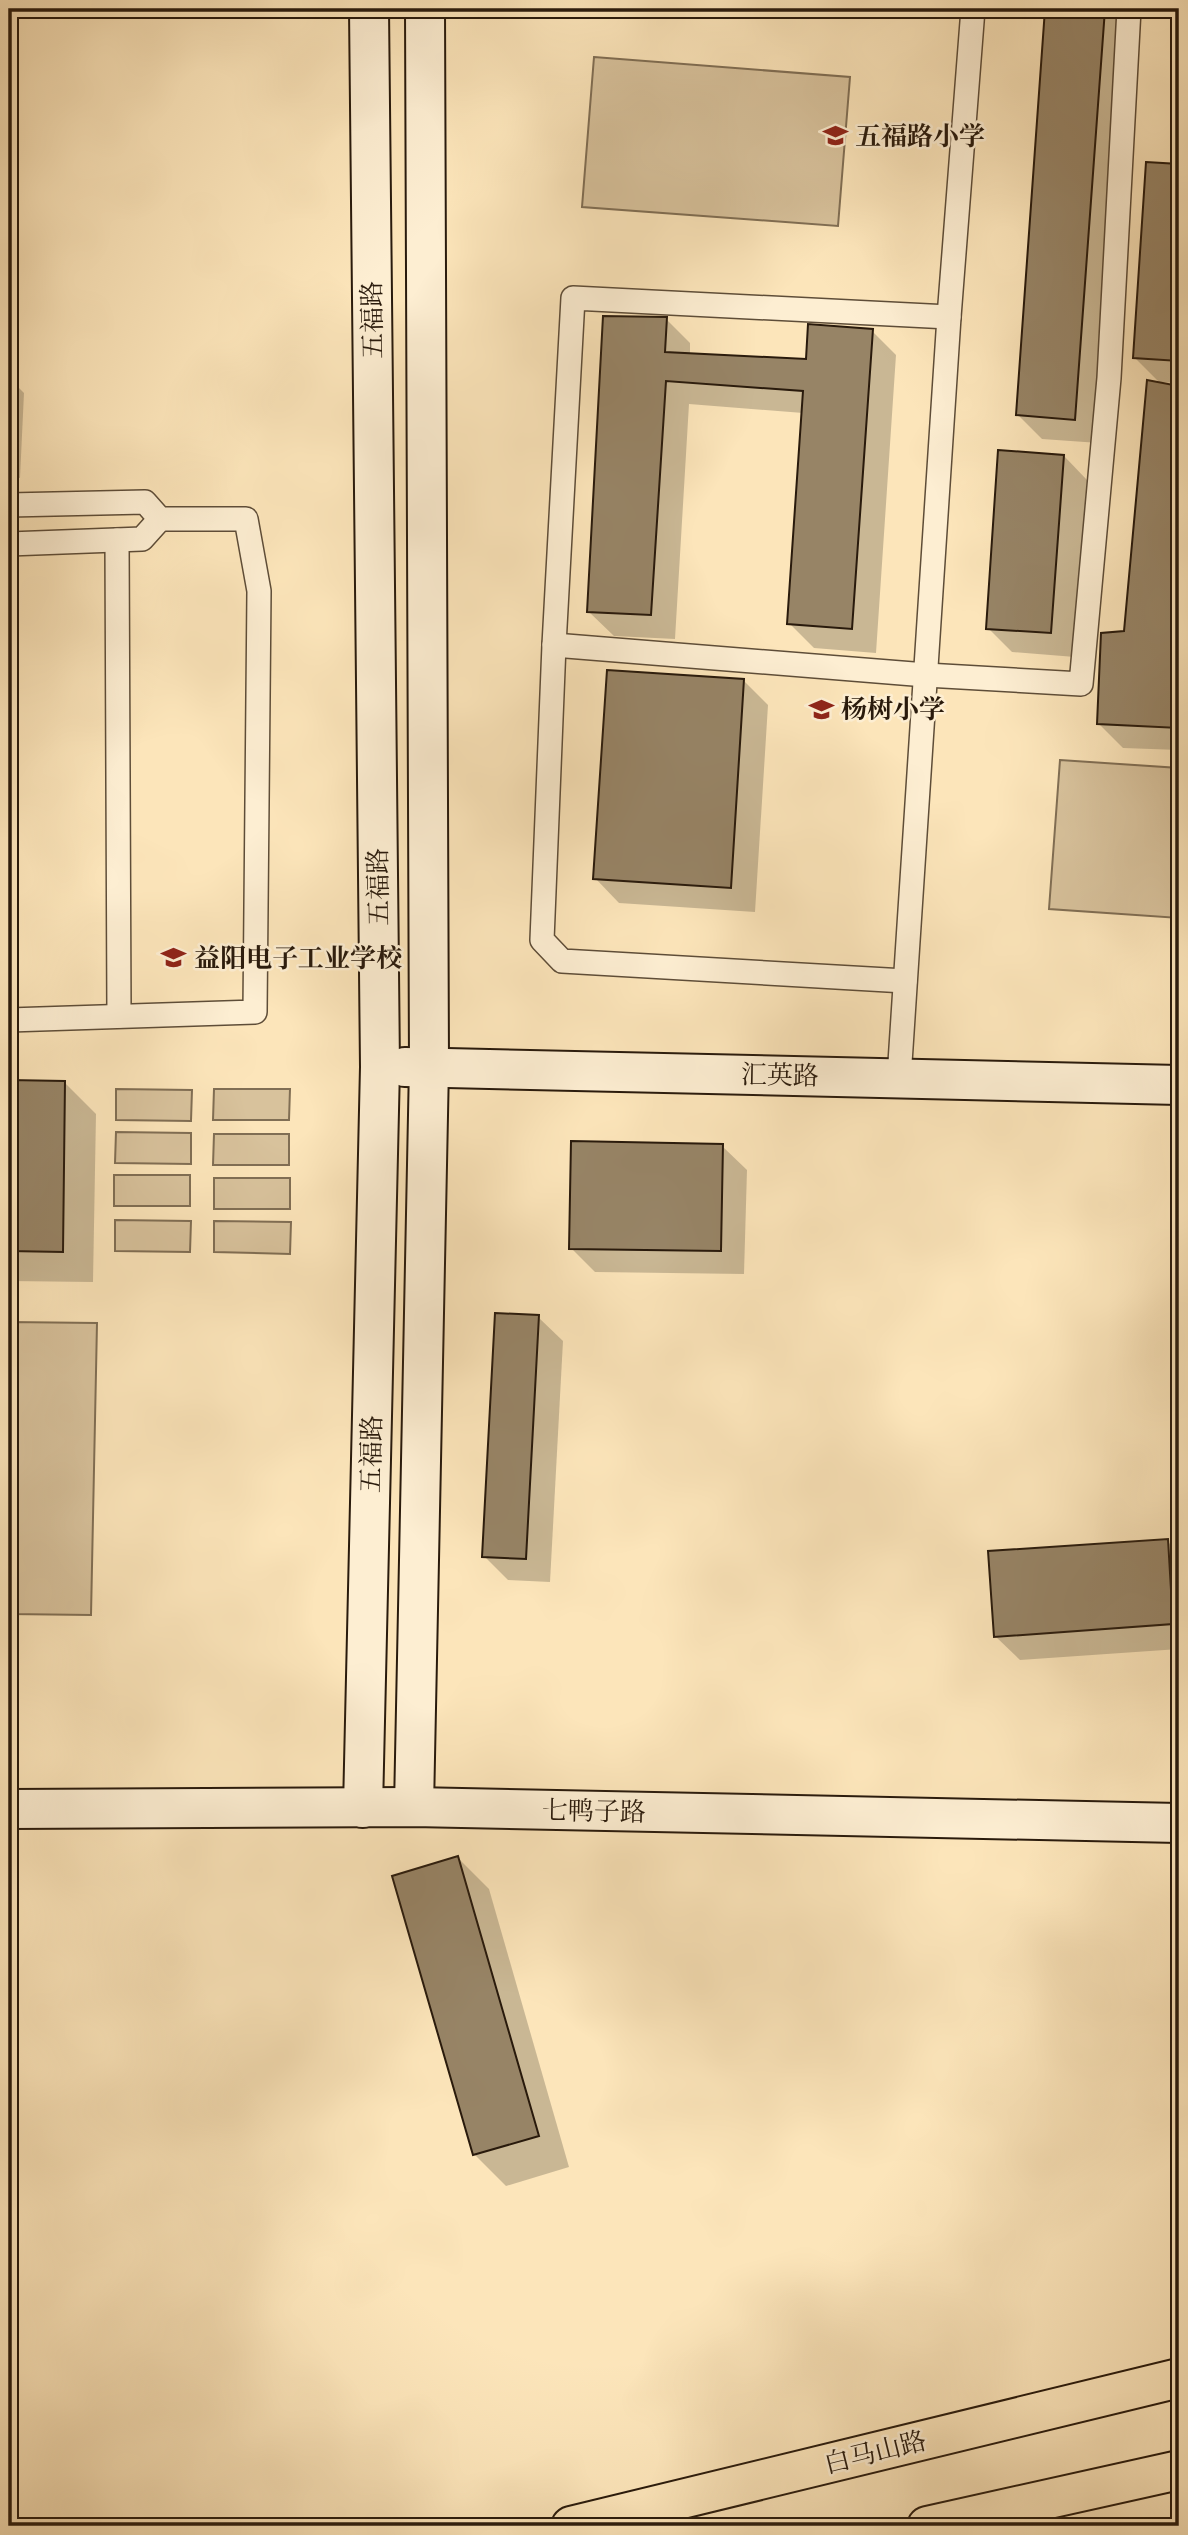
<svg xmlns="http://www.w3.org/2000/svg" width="1188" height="2535" viewBox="0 0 1188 2535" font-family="'Sorts Mill Goudy','Noto Serif SC',serif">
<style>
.green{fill:#d8c29c;stroke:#806e54;stroke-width:2}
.shadow{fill:#0003}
.building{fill:#978466;stroke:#291a0c;stroke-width:2}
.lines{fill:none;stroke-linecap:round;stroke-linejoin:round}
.lane-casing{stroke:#5e4d38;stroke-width:26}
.secondary-casing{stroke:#291a0c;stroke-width:42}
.primary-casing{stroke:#291a0c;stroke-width:42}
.lane{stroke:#fdeed2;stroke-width:23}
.secondary{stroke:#fdeed2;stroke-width:38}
.primary{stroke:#fce5ba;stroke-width:38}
.labels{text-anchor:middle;stroke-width:5;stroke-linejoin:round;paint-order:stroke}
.poi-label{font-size:26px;font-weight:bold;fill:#291a0c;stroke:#fdeed2;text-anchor:start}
.street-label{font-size:26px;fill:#291a0c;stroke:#fdeed2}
</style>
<rect width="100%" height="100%" fill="#fce5ba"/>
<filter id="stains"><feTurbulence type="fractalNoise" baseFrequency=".00286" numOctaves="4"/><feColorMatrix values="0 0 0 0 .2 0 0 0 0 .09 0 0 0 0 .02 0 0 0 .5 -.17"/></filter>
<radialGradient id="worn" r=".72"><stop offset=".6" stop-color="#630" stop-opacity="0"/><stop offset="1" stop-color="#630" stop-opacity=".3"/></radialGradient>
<!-- green -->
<g class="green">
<path d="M594,57L850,77L838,226L582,207Z"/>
<path d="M1060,760L1179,768V918L1049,909Z"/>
<path d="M116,1089L192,1090L191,1121L116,1120Z"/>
<path d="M214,1089H290L289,1120H213Z"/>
<path d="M116,1132L191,1133V1164L115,1163Z"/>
<path d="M214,1134H289V1165H213Z"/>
<rect x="114" y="1175" width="76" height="31"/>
<rect x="214" y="1178" width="76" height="31"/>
<path d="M115,1220L191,1221L190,1252L115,1251Z"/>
<path d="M214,1221L291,1222L290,1254L214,1252Z"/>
<path d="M9,1322L97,1323L91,1615L9,1614Z"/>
</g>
<!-- shadow -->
<g class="shadow">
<path d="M9,9H22L13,29L9,27Z"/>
<path d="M539,9H573L572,13Z"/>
<path d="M1047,9H1131L1099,443L1042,439L1017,414Z"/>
<path d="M1148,164L1179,166V383L1159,382L1134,357Z"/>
<path d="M666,319L690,343V355L808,361L872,331L896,355L876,653L814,648L789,623L803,413L689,404L675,639L614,636L589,612Z"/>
<path d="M9,378L24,393L20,478L9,477Z"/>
<path d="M1149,382L1179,388V750L1123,748L1098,723L1126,633Z"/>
<path d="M1064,456L1088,481L1075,657L1012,652L988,628Z"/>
<path d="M744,681L768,705L755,912L619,903L595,878Z"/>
<path d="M9,1082L65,1083L96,1114L93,1282L9,1281Z"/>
<path d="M722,1146L747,1170L744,1274L595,1272L571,1248Z"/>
<path d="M538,1317L563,1341L550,1582L508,1580L484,1556Z"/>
<path d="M1167,1541L1179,1553V1649L1020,1660L995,1636Z"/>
<path d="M458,1858L489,1889L569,2167L506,2186L475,2155L394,1877Z"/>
</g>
<!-- building -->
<g class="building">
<path d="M1045,9H1105L1075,420L1016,415Z"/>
<path d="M1146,162L1179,164V361L1133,358Z"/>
<path d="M603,316L667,317L665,352L806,359L808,324L873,329L852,629L787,624L803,391L666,381L651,615L587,612Z"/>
<path d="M1147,380L1179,386V728L1097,724L1101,633L1124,631Z"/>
<path d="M998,450L1064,455L1051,633L986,629Z"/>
<path d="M607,670L744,679L731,888L593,879Z"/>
<path d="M9,1080L65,1081L63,1252L9,1251Z"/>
<path d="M571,1141L723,1144L721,1251L569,1249Z"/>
<path d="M495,1313L539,1315L526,1559L482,1557Z"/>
<path d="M1168,1539L1173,1624L994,1637L988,1551Z"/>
<path d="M458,1856L539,2136L473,2155L392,1876Z"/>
</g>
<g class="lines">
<defs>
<g id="lane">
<path d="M9,505L145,502L160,519H246L259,591L255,1012L9,1020"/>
<path d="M117,540L119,1016"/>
<path d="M9,544L142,539L160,519"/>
<path d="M554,645L926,675L1081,684L1109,378L1129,9"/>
<path d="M905,981L562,961L542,940L554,645L573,298L949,317"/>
<path d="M899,1078L949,317L973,9"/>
</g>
<g id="secondary">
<path d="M405,1067L1179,1085"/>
<path d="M414,1807L429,1066L425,9"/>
<path d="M363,1808L380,1067L369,9"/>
<path d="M9,1809L414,1807L1179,1823"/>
</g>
<g id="primary">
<path d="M571,2526L1179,2378"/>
<path d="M927,2526L1179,2470"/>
</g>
</defs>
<!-- lane casing -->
<use href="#lane" class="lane-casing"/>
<!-- secondary casing -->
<use href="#secondary" class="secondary-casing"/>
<!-- primary casing -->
<use href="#primary" class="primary-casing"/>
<!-- lane -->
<use href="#lane" class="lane"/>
<!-- secondary -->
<use href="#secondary" class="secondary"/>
<!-- primary -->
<use href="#primary" class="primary"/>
</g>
<!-- icons -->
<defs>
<symbol id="school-bare" viewBox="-9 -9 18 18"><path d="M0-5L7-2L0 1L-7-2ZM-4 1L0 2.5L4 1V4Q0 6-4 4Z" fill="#8f2418" stroke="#fdeed2" stroke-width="2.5" paint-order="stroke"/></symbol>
</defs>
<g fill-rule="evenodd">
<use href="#school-bare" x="818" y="118" width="35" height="35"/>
<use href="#school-bare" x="804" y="692" width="35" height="35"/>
<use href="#school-bare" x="156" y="940" width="35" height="35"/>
</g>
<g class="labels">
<!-- poi labels -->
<g class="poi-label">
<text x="855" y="145">五福路小学</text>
<text x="841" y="718">杨树小学</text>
<text x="194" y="967">益阳电子工业学校</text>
</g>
<!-- street labels -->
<g class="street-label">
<text transform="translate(372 320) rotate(-91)" y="9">五福路</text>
<text transform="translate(378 887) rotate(-91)" y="9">五福路</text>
<text transform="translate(780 1075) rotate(1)" y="9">汇英路</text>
<text transform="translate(371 1454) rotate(-89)" y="9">五福路</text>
<text transform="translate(594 1811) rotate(1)" y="9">七鸭子路</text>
<text transform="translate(875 2452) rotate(-14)" y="9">白马山路</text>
</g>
</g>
<!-- margin -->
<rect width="1188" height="2535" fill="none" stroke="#fce5ba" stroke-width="35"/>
<rect x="10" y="10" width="1167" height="2514" fill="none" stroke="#291a0c" stroke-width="3.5"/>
<rect x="18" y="18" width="1153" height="2500" fill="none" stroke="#291a0c" stroke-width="2"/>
<rect width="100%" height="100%" filter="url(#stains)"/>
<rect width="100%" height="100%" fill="url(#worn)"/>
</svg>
